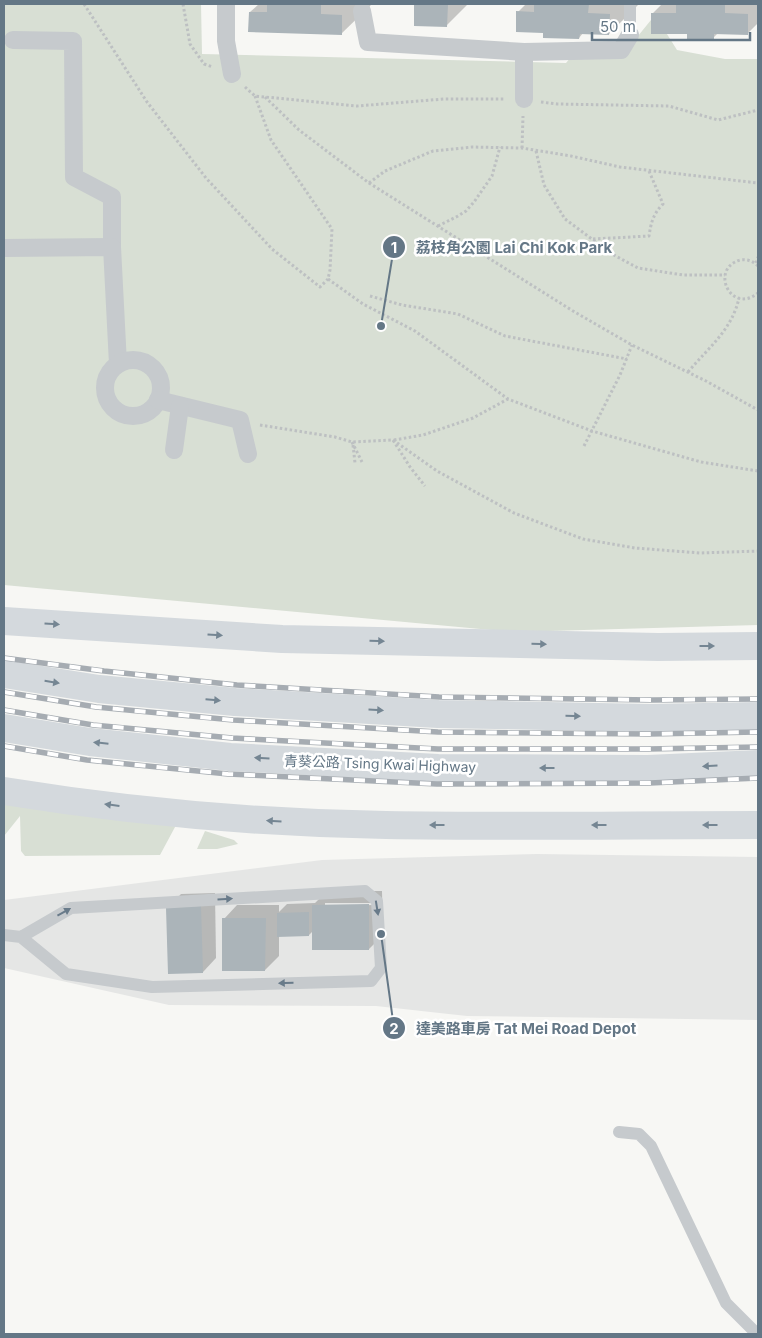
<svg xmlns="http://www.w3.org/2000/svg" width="762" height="1338" viewBox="0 0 762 1338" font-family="Inter,'Noto Sans TC',sans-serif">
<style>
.built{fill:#e5e6e5}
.green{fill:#d8dfd4}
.shadow{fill:#0003;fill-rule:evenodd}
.building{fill:#abb4b9}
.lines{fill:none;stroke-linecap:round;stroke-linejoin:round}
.path{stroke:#bdc0c2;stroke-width:3;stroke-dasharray:2.5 2.5;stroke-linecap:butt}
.service{stroke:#c6cacd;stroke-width:12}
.pedestrian{stroke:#c6cacd;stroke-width:18}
.motorway{stroke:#d4d9dd;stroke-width:28}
.rail-casing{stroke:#a6acb2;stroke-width:5.5}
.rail{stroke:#fff;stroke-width:4;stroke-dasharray:11;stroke-linecap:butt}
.oneway{fill:#758693}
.oneway2{fill:#697b8a}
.labels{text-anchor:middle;stroke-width:5;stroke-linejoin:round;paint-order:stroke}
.street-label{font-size:14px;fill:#647786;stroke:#fff}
.leader{fill:none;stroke:#647786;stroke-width:2}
.callout-dot{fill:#647786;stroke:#fff;stroke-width:2}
.mark-label{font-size:15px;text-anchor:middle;font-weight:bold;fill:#fff}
.callout-label{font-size:15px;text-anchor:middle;font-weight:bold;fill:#647786;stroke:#fff;stroke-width:5;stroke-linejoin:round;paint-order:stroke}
</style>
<rect width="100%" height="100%" fill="#f7f7f4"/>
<!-- built -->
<path class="built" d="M537,854L758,857V1020L467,1016L376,1006L169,1005L4,968V900L322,860Z"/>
<!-- green -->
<g class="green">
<path d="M4,4H201L202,54L566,63L576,51L621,57L655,15L677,50L725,59H758V625L514,632L4,585Z"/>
<path d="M4,797L182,814L160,855L25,856L21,851L20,816L4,836Z"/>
<path d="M205,831L234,840L238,844L217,849H197Z"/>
</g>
<!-- shadow -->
<g class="shadow">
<path d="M259,4H372L341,34L250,12Z"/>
<path d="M416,4H468L446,26L415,25Z"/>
<path d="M526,4H639L609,34L583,33L579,38L544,32L518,12Z"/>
<path d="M662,4H758V23L748,33H718L713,38L688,33L653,13Z"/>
<path d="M327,891H382L383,935L369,949L313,931L309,935H279V956L265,970L224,919L237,905H279V912L287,904L315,903ZM325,903H375V905L325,906Z"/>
<path d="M215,893L216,958L203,972L168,908L181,894Z"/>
</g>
<!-- building -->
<g class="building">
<path d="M267,4H321V14L342,15V35L248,32L249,12H267Z"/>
<path d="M414,4H448L447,27L414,26Z"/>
<path d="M534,4H589L588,13L610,14L609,35L580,34L579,39L543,38V33L516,32V11L534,12Z"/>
<path d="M676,4H725V13L748,14V35L714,34V39H687V34H651V13H676Z"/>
<path d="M369,904V950H312V905Z"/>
<path d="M201,906L203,973L168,974L166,908Z"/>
<path d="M309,912V936L277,937V913Z"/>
<path d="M222,918H266L265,971H222Z"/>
</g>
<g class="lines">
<!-- path -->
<g class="path">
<path d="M84,4L147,102L206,178L272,249L320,287L328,279"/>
<path d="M183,4L190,44L204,64L213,67"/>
<path d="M245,87L255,96L357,106L444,99H505"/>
<path d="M255,96L271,140L332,229L330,270L328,279L363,304L415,331L508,399L592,431L701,462L758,471"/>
<path d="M265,97L299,130L369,183L573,311L632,345L706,381L758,410"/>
<path d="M541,102L557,104L669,106L718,120L758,110"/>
<path d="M522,148L523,116"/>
<path d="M536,151L544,185L565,219L612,254L638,268L683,275H725"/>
<path d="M369,183L385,171L433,151L472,147L522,148L571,156L620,167L758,183"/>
<path d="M438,226L458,216L466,211L474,202L492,176L500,147"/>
<path d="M593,239L649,236C651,223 653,214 663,204L649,171"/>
<path d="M756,263L758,257"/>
<path d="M758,266C753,261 747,259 740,260C709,269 731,315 758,293"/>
<path d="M370,296L402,305L458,314L505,336L627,359"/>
<path d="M688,372C708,348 732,330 739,298"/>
<path d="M260,425L335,437L352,442L393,440L410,467L425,486"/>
<path d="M393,440L437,471L514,513L583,539L635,548L700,553L758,551"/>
<path d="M394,440L423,435L473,418L508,399"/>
<path d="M352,442L362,462"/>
<path d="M353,445L355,463"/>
<path d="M584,446L620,375L632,345"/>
</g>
<!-- service -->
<g class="service">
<path d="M630,35V4"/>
<path d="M4,935L21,937L71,908L365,891L377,901L381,968L371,981L152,987L66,974L21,937"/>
<path d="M619,1132L639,1134L651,1146L726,1303L757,1334"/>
</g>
<!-- pedestrian -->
<g class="pedestrian">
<path d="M226,4V41L232,74"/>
<path d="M362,11L368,42L524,52L621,50L630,35"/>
<path d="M13,40L73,41L74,177L112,197V247"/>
<path d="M524,99V52"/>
<path d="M4,248L112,247L118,364"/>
<circle cx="133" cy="388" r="28"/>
<path d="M158,400L240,420L248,454"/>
<path d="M174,450L180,406"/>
</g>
<!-- motorway -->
<g class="motorway">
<path d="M4,621L282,639L658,647L758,646"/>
<path d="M4,674L99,689L235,702L438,714L650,718L758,716"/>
<path d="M4,728L90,742L230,757L438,768L648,769L758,764"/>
<path d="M4,791C128,811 259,823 386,825C510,827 634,825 758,825"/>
</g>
<defs>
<g id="rail">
<path d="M4,658L104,671L237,685L439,697L652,700L758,699"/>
<path d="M4,692L96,707L233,720L438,732L649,734L758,732"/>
<path d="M4,710L93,725L232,738L438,749H648L758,747"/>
<path d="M4,746L87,760L228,774L437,784L650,783L758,778"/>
</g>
</defs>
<!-- rail casing -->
<use href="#rail" class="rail-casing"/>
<!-- rail -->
<use href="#rail" class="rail"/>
</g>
<!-- one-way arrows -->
<defs><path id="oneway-solid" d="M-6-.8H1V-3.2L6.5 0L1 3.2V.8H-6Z" transform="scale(1.25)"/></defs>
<g class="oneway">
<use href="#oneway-solid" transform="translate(52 624) rotate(4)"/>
<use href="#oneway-solid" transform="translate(215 635) rotate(4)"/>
<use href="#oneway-solid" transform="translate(377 641) rotate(1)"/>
<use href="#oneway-solid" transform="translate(539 644) rotate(1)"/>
<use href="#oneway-solid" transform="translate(707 646)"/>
<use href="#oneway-solid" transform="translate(52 682) rotate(9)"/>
<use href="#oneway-solid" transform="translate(213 700) rotate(5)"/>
<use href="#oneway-solid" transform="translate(376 710) rotate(3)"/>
<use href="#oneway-solid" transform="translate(573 716) rotate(1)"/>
<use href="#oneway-solid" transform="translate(101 743) rotate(-174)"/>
<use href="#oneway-solid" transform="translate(262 758) rotate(-177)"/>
<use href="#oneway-solid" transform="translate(710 766) rotate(177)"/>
<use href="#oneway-solid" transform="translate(547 768) rotate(-180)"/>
<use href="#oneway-solid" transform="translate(112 805) rotate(-173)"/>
<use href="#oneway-solid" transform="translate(274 821) rotate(-177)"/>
<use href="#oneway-solid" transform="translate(437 825) rotate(180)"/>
<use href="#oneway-solid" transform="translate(599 825) rotate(180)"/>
<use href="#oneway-solid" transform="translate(710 825) rotate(180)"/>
</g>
<g class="oneway2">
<use href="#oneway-solid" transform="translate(225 899) rotate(-3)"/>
<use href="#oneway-solid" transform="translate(377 908) rotate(81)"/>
<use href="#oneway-solid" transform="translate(64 912) rotate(-29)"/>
<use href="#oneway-solid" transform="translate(286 983) rotate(178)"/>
</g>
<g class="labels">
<!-- street labels -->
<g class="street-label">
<text transform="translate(380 764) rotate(2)" y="5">青葵公路 Tsing Kwai Highway</text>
</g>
</g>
<!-- callouts -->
<path class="leader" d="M381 326L394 247M381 934L394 1028"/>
<g class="callout-dot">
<circle cx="381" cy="326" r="5"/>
<circle cx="381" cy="934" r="5"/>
<circle cx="394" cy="247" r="12"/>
<circle cx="394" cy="1028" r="12"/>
</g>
<g class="mark-label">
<text x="394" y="253">1</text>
<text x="394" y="1034">2</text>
</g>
<g class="callout-label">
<text x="514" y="253">荔枝角公園 Lai Chi Kok Park</text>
<text x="526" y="1034">達美路車房 Tat Mei Road Depot</text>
</g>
<!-- border -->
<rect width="762" height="1338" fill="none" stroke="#647786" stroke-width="10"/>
<!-- scale -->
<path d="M592 32v8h158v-8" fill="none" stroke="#647786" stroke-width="2.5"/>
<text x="600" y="32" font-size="15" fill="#647786" stroke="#ffffff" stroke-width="4" paint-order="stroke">50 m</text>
</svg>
